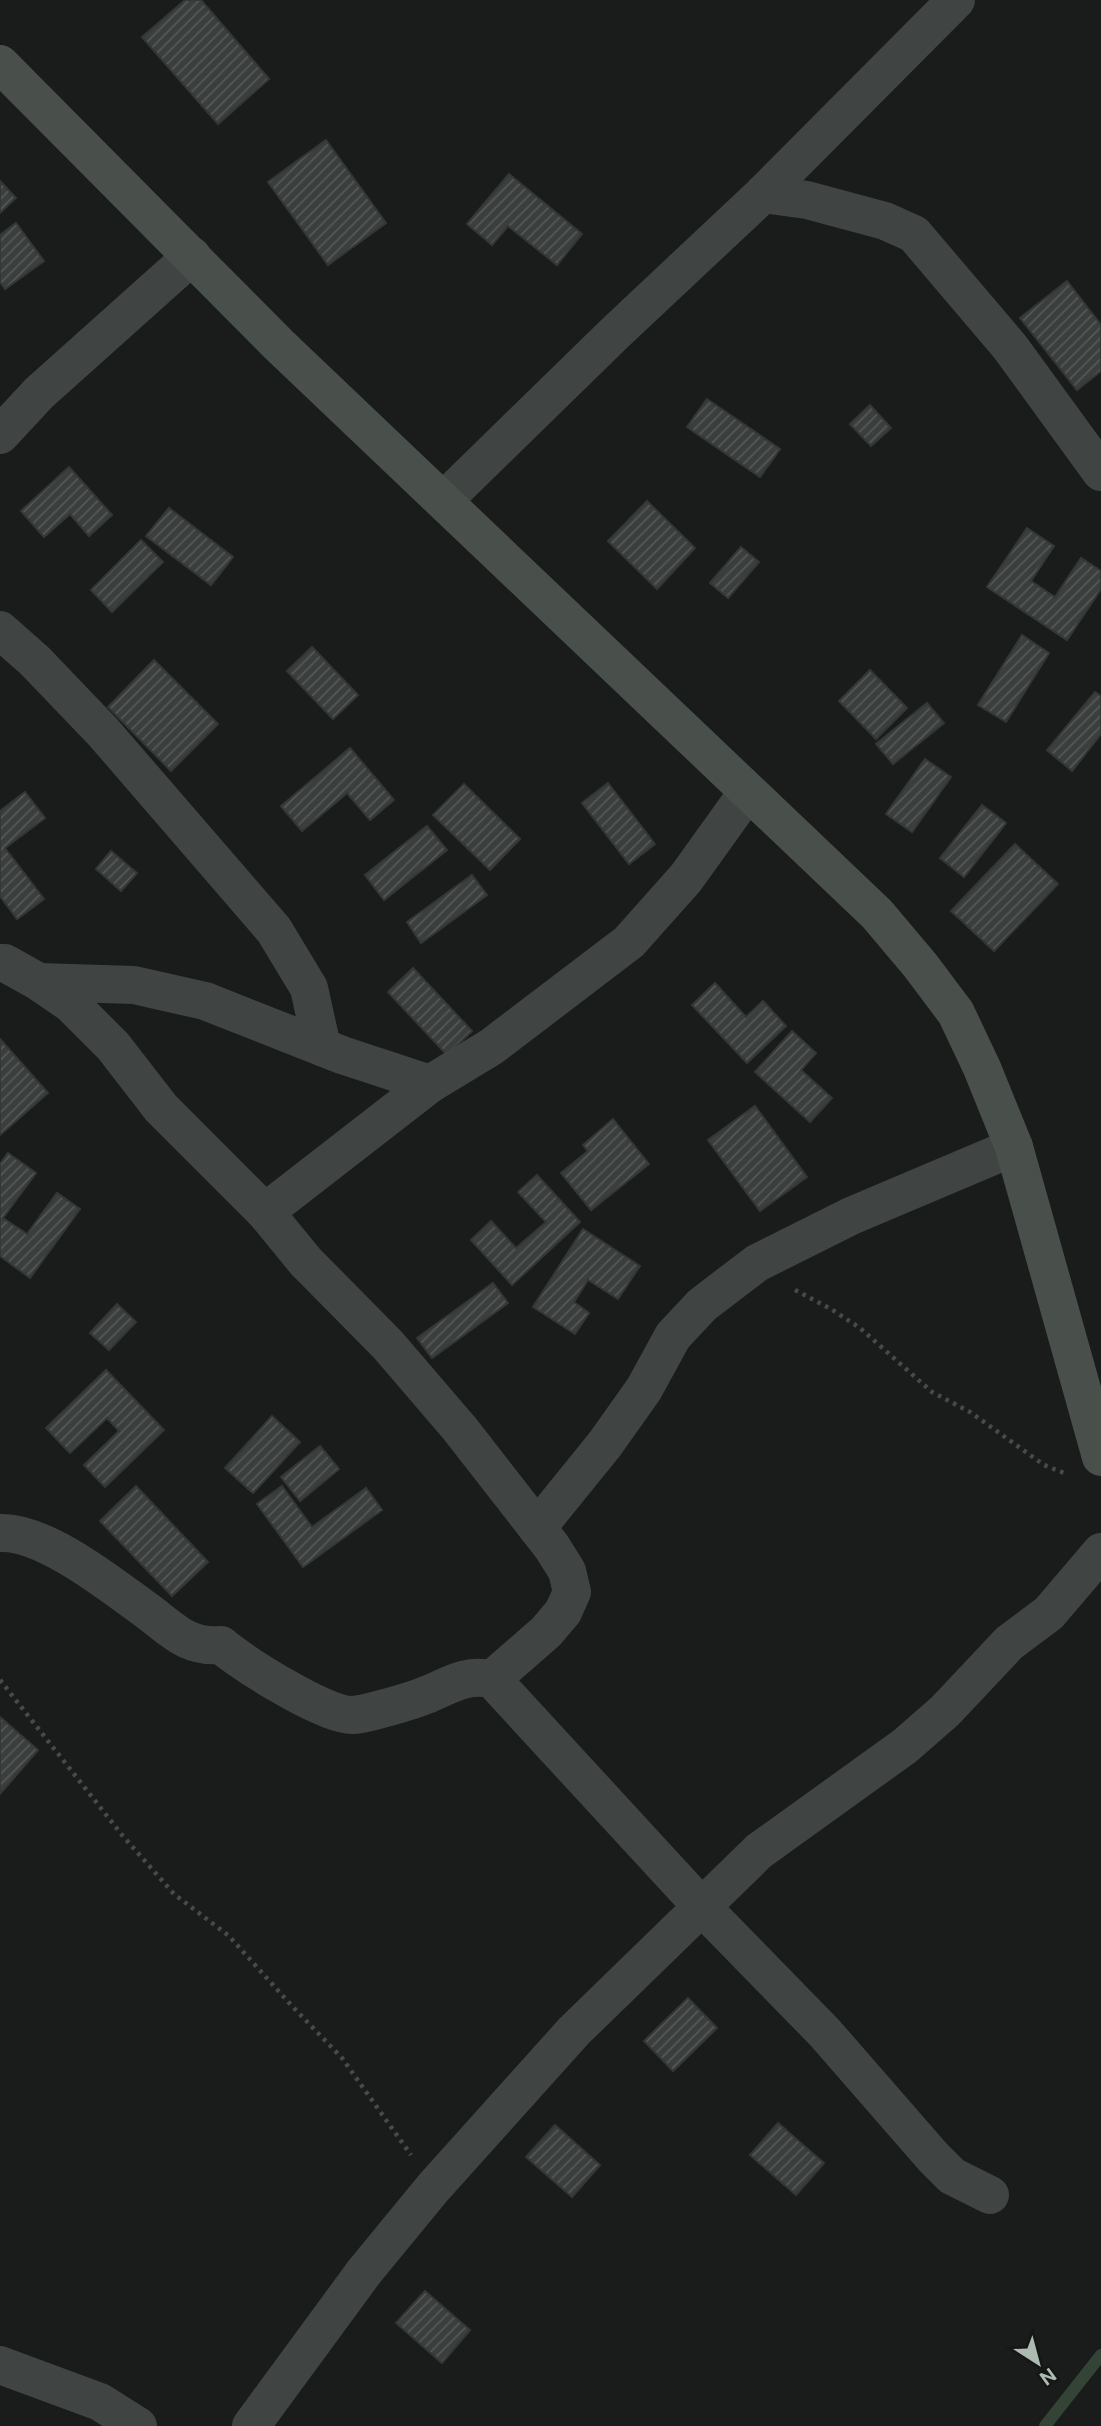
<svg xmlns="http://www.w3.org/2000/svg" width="1101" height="2426" viewBox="0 0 1101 2426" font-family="'Public Sans',sans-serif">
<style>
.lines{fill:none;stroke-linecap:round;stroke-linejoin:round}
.stream{stroke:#334437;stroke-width:12}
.building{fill:url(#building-hatch);stroke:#343736;stroke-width:2}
.path{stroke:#454c48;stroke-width:4.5;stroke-dasharray:3.5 5;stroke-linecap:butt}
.street{stroke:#404543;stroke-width:38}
.secondary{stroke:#49504c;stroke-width:38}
</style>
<defs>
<pattern id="building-hatch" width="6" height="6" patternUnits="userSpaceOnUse" patternTransform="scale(1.75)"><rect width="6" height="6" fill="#3a3e3c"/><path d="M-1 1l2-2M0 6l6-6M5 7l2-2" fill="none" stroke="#545856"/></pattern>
</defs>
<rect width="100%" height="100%" fill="#1a1c1b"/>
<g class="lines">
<!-- stream -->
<path class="stream" d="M1045,2426L1101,2355"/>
</g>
<!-- building -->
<g class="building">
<path d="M185,0H201L269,79L218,124L142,37Z"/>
<path d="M326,140L386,223L328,265L268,182Z"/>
<path d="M509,174L582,234L557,265L508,226L492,245L467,224Z"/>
<path d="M0,181L16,198L0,213Z"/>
<path d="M16,223L44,261L5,289L0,282V235Z"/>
<path d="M1067,281L1101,325V371L1077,390L1020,318Z"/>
<path d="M707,399L780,449L760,477L687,427Z"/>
<path d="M870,405L891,428L871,446L850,424Z"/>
<path d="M69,467L112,515L89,536L70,514L44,537L21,511Z"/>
<path d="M647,501L695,548L657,589L608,541Z"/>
<path d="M169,508L233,557L211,585L146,536Z"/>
<path d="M1027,528L1054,546L1031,581L1055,597L1081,558L1101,571V589L1067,640L987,587Z"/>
<path d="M141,540L163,562L112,612L91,590Z"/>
<path d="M741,547L759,562L728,598L710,583Z"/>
<path d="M1022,635L1049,653L1006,722L978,705Z"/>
<path d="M312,647L358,695L333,719L287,671Z"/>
<path d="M154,660L218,724L171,771L108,707Z"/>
<path d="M870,670L907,708L876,739L839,701Z"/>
<path d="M1095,692L1101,696V734L1072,771L1047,750Z"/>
<path d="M927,703L944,723L893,764L876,744Z"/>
<path d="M350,748L394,800L370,820L347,793L302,831L281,806Z"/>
<path d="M925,759L951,777L912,832L886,814Z"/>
<path d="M608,783L655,844L629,864L582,803Z"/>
<path d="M464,784L520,839L490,870L433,815Z"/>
<path d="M25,792L45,818L5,848L44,899L17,919L0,896V811Z"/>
<path d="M982,805L1006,823L964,877L940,858Z"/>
<path d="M427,826L447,850L384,900L365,875Z"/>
<path d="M1015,844L1058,884L994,951L951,911Z"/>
<path d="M111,851L137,873L121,891L96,869Z"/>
<path d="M472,875L487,895L421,943L407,922Z"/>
<path d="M413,968L472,1031L447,1055L388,992Z"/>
<path d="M715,983L746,1017L763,1001L786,1026L747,1063L692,1005Z"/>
<path d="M792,1031L816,1053L801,1070L832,1098L810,1122L755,1072Z"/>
<path d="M0,1039L48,1093L0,1135Z"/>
<path d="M755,1106L807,1177L760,1211L708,1140Z"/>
<path d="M613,1119L649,1164L591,1210L561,1173L588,1151L583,1145Z"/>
<path d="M8,1153L36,1173L3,1218L27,1234L57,1193L80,1209L30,1278L0,1256V1164Z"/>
<path d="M537,1175L580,1222L512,1285L471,1240L491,1221L516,1248L546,1222L518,1192Z"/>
<path d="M583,1229L640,1266L618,1299L588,1280L574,1302L589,1313L575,1334L533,1307Z"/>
<path d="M493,1283L508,1303L432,1358L417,1338Z"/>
<path d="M117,1304L136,1322L109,1350L90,1333Z"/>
<path d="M106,1370L164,1430L105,1487L84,1465L119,1431L107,1418L70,1453L46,1428Z"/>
<path d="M272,1416L300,1442L253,1493L225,1468Z"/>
<path d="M320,1446L339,1469L300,1501L281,1477Z"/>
<path d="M136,1486L208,1562L172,1596L100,1521Z"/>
<path d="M282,1486L312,1527L366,1488L382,1510L303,1567L257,1504Z"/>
<path d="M0,1717L38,1750L0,1794Z"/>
<path d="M688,1998L717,2028L673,2071L644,2041Z"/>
<path d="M778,2123L824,2163L796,2195L750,2155Z"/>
<path d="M555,2125L600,2165L572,2197L526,2157Z"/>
<path d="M425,2291L470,2330L442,2363L396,2323Z"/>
</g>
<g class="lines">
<!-- path -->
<g class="path">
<path d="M795,1290L831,1309L860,1328L932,1392L970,1412L1044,1465L1064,1473"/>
<path d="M0,1680L122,1835L174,1894L229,1936L291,2005L342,2058L411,2155"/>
</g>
<!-- street -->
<g class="street">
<path d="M763,194L807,200L885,221L914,234L1010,347L1101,472"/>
<path d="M0,435L39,393L192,256"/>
<path d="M444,500L614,334L763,194L956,0"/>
<path d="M0,630L35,661L103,732L274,930L309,988L322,1047"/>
<path d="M0,963H5L39,982L71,1004L113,1046L161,1108L265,1212L306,1262L388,1345L460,1429L552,1547L567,1571L572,1592L563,1612L546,1632L492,1679"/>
<path d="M39,982L134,985L205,1001L342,1055L430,1084"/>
<path d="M265,1212L430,1084L491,1047L629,942L686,878L747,793"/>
<path d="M537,1528L605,1444L644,1389L673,1336L702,1305L757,1263L851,1216L1014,1147"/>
<path d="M0,1533C44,1531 110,1584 146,1610C171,1628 186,1648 221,1645C244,1664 325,1716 353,1715C367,1714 412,1701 426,1695C451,1685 464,1674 492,1679L702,1907L825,2033L933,2157L952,2176L990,2195"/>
<path d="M0,2365L100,2402L138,2426"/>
<path d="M251,2426L364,2272L433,2188L574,2031L759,1851L905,1746L945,1711L1009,1643L1049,1613L1101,1552"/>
</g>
<!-- secondary -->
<path class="secondary" d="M0,64L278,344L877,914L920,965L956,1013L982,1068L1014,1147L1101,1457"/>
</g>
<!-- north arrow -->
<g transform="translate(1038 2363) rotate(144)" stroke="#151716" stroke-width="5" paint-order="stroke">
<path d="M0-5L12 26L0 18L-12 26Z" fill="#adbab2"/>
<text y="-10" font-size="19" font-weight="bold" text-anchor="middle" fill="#adbab2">N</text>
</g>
</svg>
